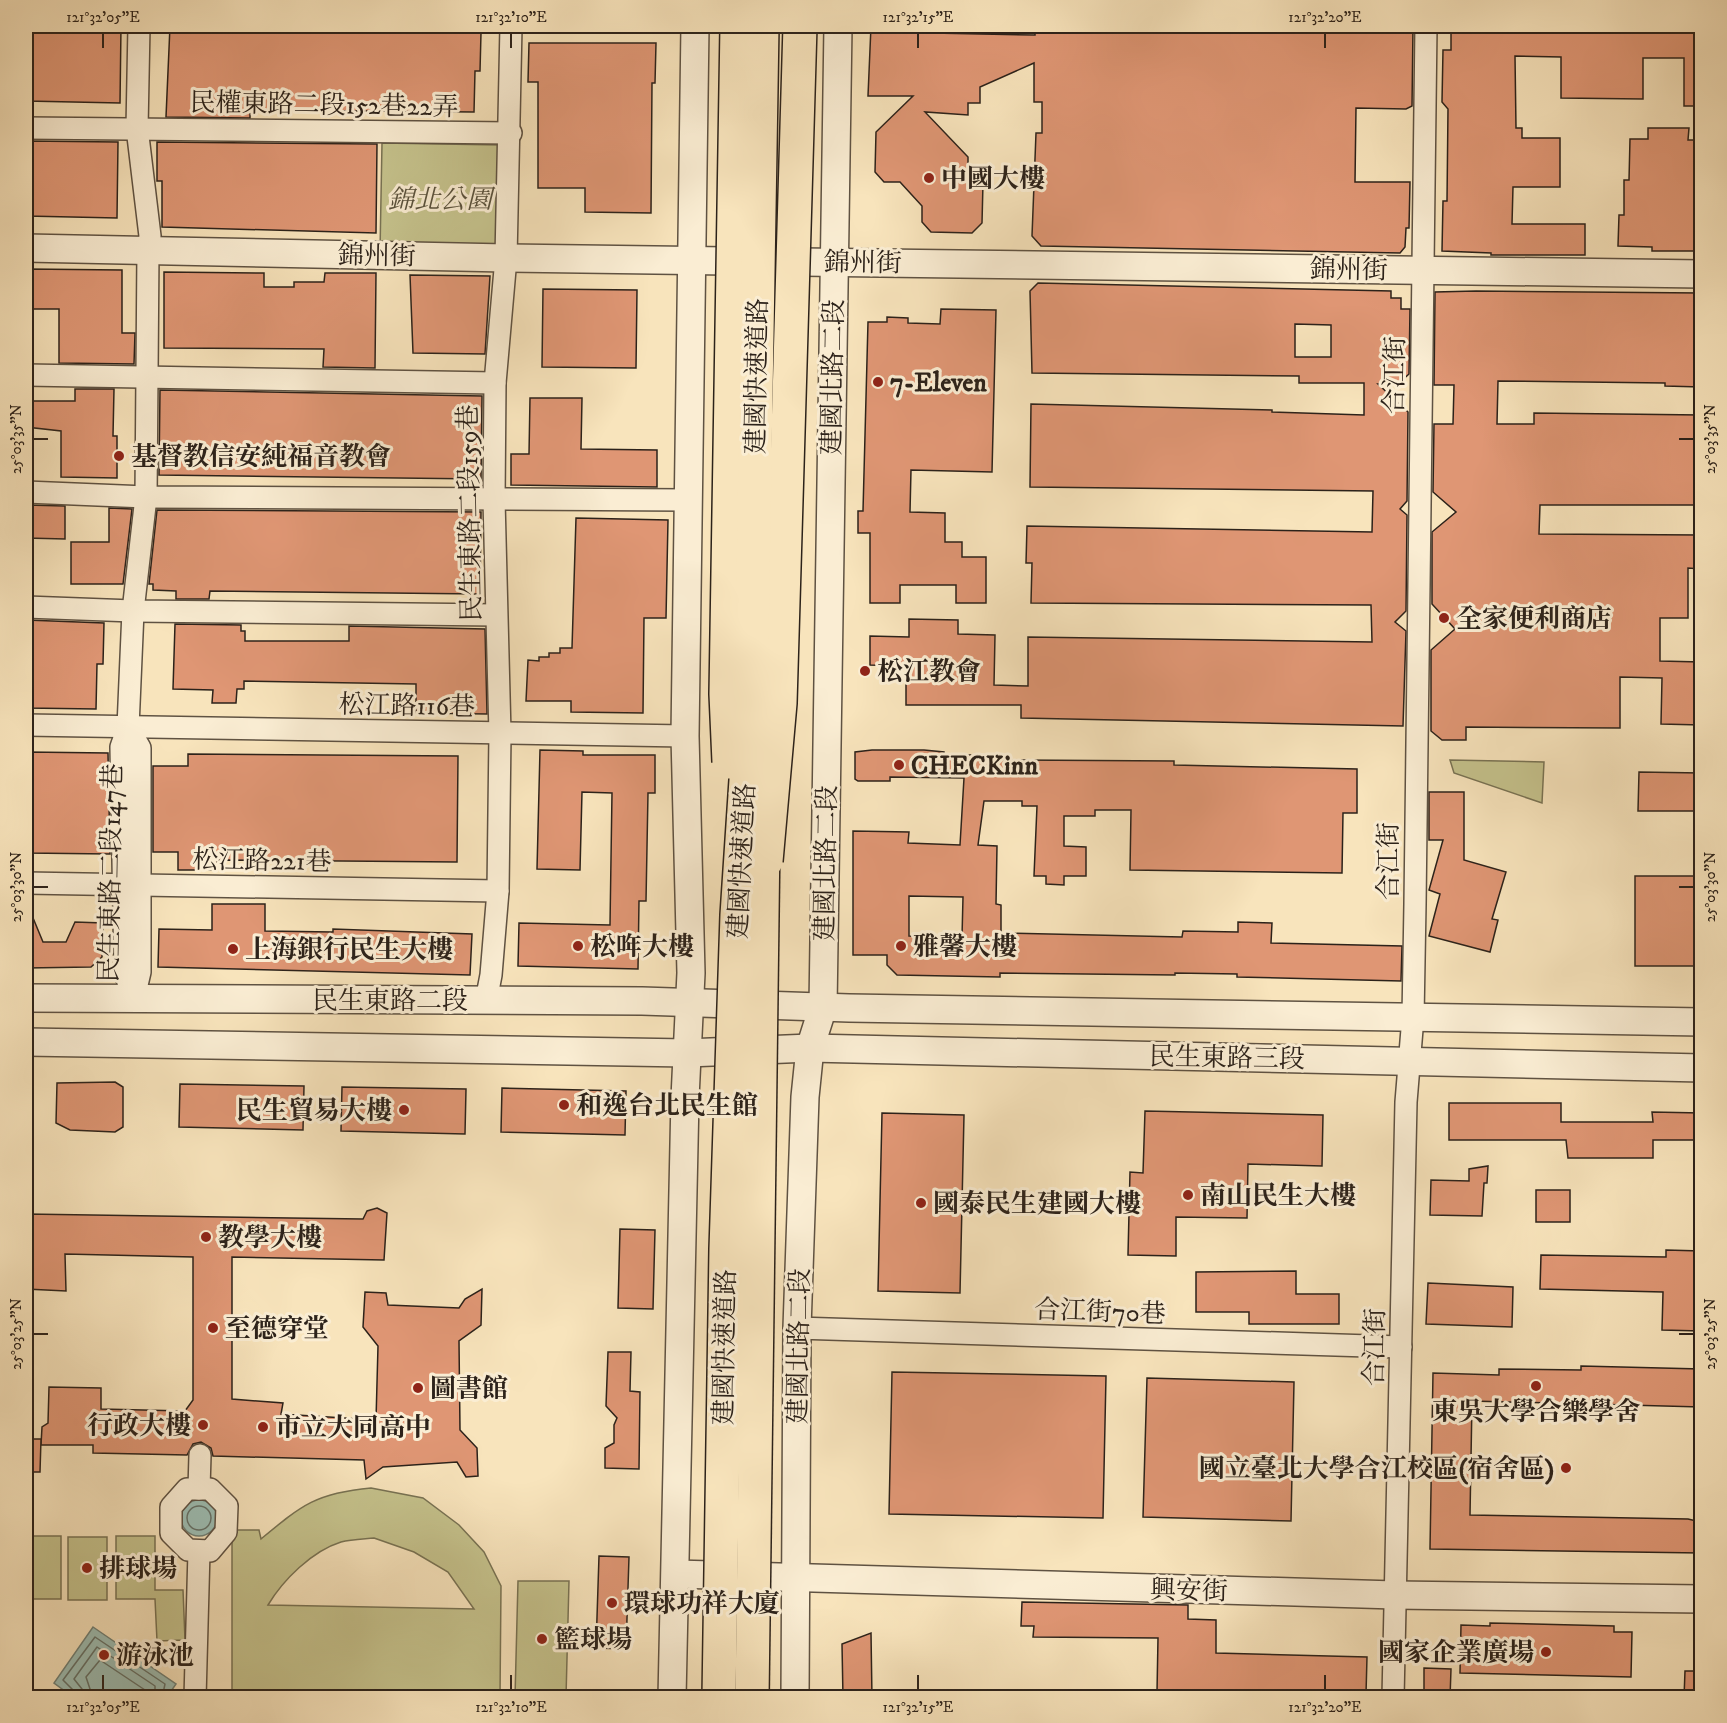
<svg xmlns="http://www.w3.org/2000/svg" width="1727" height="1723" viewBox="0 0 1727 1723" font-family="'IM FELL DW Pica','Noto Serif TC',serif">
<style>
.green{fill:#c5c28c;stroke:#787253;stroke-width:1.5;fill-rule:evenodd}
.water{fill:#9dbeb4;stroke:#708076;stroke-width:1.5}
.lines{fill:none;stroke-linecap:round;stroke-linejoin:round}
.shore{stroke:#647067;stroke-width:1.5}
.building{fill:#df9674;stroke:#2c221a;stroke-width:1.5;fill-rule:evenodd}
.minor-casing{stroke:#5f5242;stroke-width:24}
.tertiary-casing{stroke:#5f5242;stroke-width:30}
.minor{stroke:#faedd3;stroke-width:21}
.tertiary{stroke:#faedd3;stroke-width:27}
.trunk-bridge-casing{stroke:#2c221a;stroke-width:36;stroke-linecap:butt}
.trunk-bridge{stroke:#f8e4bc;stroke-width:33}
.ticks{fill:none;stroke:#2c221a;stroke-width:2}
.poi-dot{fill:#8f2418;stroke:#faedd3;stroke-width:2}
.labels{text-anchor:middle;stroke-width:6;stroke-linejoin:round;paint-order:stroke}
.street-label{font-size:26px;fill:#2c221a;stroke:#faedd3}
.poi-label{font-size:26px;font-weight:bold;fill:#2c221a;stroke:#faedd3;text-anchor:start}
.park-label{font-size:26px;font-style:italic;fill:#5a523c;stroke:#faedd3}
.neatline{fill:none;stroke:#2c221a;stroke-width:2}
.ticks-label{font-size:15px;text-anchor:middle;fill:#2c221a}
</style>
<rect width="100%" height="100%" fill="#f8e4bc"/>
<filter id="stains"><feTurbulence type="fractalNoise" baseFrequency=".00333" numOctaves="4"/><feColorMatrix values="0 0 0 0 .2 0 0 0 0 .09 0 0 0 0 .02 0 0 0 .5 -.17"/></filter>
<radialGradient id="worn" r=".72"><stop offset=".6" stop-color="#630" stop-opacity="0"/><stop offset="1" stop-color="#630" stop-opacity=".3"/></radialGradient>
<!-- green -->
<g class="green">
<path d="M382,143L500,145L498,254L380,252Z"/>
<path d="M1450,760L1544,762L1542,803L1454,773Z"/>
<path d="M371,1488L423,1498L459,1525L484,1552L501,1586L500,1697L232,1698V1530H259L261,1539C302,1505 316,1493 371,1488ZM374,1538L414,1552L448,1572L474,1609L268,1605C283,1580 312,1551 341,1542C351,1539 363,1539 374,1538Z"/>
<rect x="26" y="1536" width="35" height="63"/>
<path d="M116,1536H155V1590H183L185,1640L157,1641L155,1599H116Z"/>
<rect x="68" y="1537" width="39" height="63"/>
<path d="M518,1581H569L566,1697H515Z"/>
</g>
<!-- water -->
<g class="water">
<circle cx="199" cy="1518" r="18"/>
<path d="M93,1627L176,1684L167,1697H73L54,1683Z"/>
</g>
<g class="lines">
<!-- shore -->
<g class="shore">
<circle cx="199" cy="1518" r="12"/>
<path d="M76,1698L75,1692L63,1680L95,1637L165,1684L162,1698"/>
<path d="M84,1698L82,1689L74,1679L97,1647L155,1686V1698"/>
<path d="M93,1698L86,1677L100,1660L145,1690L146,1698"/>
</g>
</g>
<!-- building -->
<g class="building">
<path d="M26,26H121L120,103L26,101Z"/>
<path d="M170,26L481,33L480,71H475L474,112L250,110V118L166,117Z"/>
<path d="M871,26H932V33L1035,35V26H1413L1412,106L1406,109L1356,108L1355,182H1410L1409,228H1406L1405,247L1400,253L1041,246L1032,236L1036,133H1042V102H1034V63L980,87V103H968V115L925,112L968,157V167L983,183L982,223L972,233L931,232L922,222V206L900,182H884L875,172L876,132L913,96H868Z"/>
<path d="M1451,26H1701V106H1684V58H1643V99L1561,98V57L1515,56L1516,128H1522V138H1560V187H1513L1512,224H1585V255H1491V253L1442,251L1443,201H1447L1448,109L1442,102L1443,50H1451Z"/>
<path d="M529,43H656L655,83H652L651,213L585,212V188H538V82H528Z"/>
<path d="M1648,128H1689L1688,140H1701V251H1652V247L1618,246L1619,215H1624V180H1629L1630,139H1648Z"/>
<path d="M26,141L118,142L117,218L26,216Z"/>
<path d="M157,142L377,144L376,233L162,227V181H157Z"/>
<path d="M26,269L122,270V333H135L134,364L59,363V309H26Z"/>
<path d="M164,272L264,273V287H294V282H324L325,273H376L375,368L323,367L324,349L164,348Z"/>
<path d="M410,275L490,276L485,354L413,353Z"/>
<path d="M1038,283L1391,291V298H1401V309H1410L1409,374L1398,384H1378L1408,412L1407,501L1400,509L1407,515L1406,611L1395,622L1406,631L1403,726L1021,718V705H906V666L870,665V636L909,637V619L958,620V634L995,635L994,685L1028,686V637L1372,642L1371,605L1031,603L1032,563H1026L1027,526L1372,532L1373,491L1030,487L1031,404L1272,410V412L1364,415V383H1299V376L1032,373L1030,291ZM1295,324L1331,325V357H1295Z"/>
<path d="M543,289L637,290L636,368L542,367Z"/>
<path d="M1476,291L1701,293V387L1665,386V383L1498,381L1497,424H1534V413L1701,415V505H1540L1539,534L1701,535V569L1688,568V618H1660V661L1701,662V725L1661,724L1662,678L1620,677V728L1466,727V740H1442L1431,731V650L1455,629L1432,604V532L1456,512L1433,492L1434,424H1453L1454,385H1434L1435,292Z"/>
<path d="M941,309L996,310L992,472L911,470L910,512L945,513V542H962V557H986V603H956V585H900V603H870V533H858V511H863L868,322H887V317L908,318V323L940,324Z"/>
<path d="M75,389H114L113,436H117V478L61,477V431L26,427V401H75Z"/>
<path d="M160,390L482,396L481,479L159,475Z"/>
<path d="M530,398H582L581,449L657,450V487L511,485V454H529Z"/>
<path d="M26,505L65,506V539L26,538Z"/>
<path d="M109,508L132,509L123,584H71V542H109Z"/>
<path d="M157,510L481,512L480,594L210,591L209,599H176V591L153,590V584H149Z"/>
<path d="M576,518L668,520L666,618H644L643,713L571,712V701H526L528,660L539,661V657H549V653H560V648H572Z"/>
<path d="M26,620L104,623L103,664H97L96,709L26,708Z"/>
<path d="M175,624L241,625V631H245V641H349V626L485,629L487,714L416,713V684L244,681V689H237L236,703H212L213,690L173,689Z"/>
<path d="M540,750L583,751V755H655V793H648L646,901H639L638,969L518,966L519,923L610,925L612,793L582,792L580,870L537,869Z"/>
<path d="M872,750H924L944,752V755H1002V760L1174,761V765L1357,769V813H1343L1342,873L1130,870L1131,810H1095V816H1064V846L1086,847V876H1064V885L1046,884V876H1034L1037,806H1022V801H984L978,845L997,846L996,904L1001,905V933L1182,937L1183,931L1238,932V922L1272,923L1271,943L1402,946L1401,981L1237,977V974L1175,973V975L1000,973V977L897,975L887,965V955H853V831L909,832L908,843L960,845L964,778L890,777V781H858L855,779V752ZM909,896L963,897L962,937L909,936Z"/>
<path d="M26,752L108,753L110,854L26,853Z"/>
<path d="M188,754L458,756L457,862L217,860V870H178V852H153V766H188Z"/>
<path d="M1639,772L1701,773V811H1638Z"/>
<path d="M1429,792H1464V860L1506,872L1492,919L1498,920L1490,952L1429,936L1440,894L1429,890L1443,840H1429Z"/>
<rect x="1635" y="876" width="66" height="90"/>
<path d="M26,901L43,942H66L75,922L103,923L102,957L91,967L26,968Z"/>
<path d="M212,904H265V931L333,932V929L472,934L470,975L158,967L159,929L212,930Z"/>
<path d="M115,1082L123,1087V1127L115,1132L70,1130L56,1123L57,1083Z"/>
<path d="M180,1084L304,1086L303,1130L179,1127Z"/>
<path d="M342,1087L466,1089L465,1134L341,1131Z"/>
<path d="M502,1088L626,1091L625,1135L501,1132Z"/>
<path d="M1449,1103H1561V1122H1653L1652,1112L1701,1113V1140H1653V1158H1568L1566,1140H1449Z"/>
<path d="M1145,1111L1323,1115L1322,1166L1248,1164L1247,1218L1176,1217V1256L1128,1255L1130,1172L1143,1173Z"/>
<path d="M882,1113L964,1115L960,1293L878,1291Z"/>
<path d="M1488,1166L1487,1183H1484L1482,1216L1430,1215L1431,1180L1469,1181V1169Z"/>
<rect x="1536" y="1190" width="34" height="32"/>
<path d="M377,1208L387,1213L384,1260L232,1257V1399L283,1403L281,1414L376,1420L378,1346L363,1327L365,1292L386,1293L388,1305L459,1308L465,1299L482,1289L481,1325L459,1341L460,1430L477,1448L478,1476L466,1477L457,1462L383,1467L366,1479L364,1460L213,1456L211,1448L201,1442L193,1444L187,1455L93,1453V1445H41L42,1427L48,1423L49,1387L101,1388V1409L185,1411L193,1400V1257L65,1254L66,1291L26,1289V1214L363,1219L367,1211Z"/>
<path d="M620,1229L655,1230L653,1309L618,1308Z"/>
<path d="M1666,1250L1701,1251V1331L1662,1330L1663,1292L1540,1289L1541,1255L1666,1257Z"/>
<path d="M1296,1271V1294H1339V1324H1249V1312H1196V1272Z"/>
<path d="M1428,1283L1513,1287L1512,1327L1426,1324Z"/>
<path d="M608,1352H631L630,1391L640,1392L639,1469L605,1468V1448L614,1443V1425L617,1418L606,1406Z"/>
<path d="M1581,1366L1701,1369V1407L1472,1401L1470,1515L1688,1519L1701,1522V1553L1430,1549L1433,1373L1499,1375V1369L1581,1370Z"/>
<path d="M892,1372L1106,1376L1103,1518L889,1514Z"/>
<path d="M1147,1378L1294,1382L1291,1521L1143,1517Z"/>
<path d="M26,1439H41L40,1472H26Z"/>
<path d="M599,1556L629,1557L626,1649L596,1648Z"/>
<path d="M1022,1602L1188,1605V1619L1216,1620V1653L1367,1657L1366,1694L1157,1692L1158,1638L1033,1637L1034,1626H1021Z"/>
<path d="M1490,1623L1614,1626V1632H1632L1631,1677L1460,1673L1461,1625L1490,1626Z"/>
<path d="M871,1633L872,1698H843L842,1644Z"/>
<path d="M1424,1668L1451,1669L1450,1698H1424Z"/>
<path d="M1685,1671H1701V1698H1684Z"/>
</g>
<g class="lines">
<defs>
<g id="minor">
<path d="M26,128L511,133"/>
<path d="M26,375L495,383"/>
<path d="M26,492L146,497L687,500"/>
<path d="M26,607L133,611L496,615"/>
<path d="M26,725L685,736"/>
<path d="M128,727L140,748V972L134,998"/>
<path d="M26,883L498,891"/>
<path d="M134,1000L125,973L121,747L128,727L133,611L146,497L148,250L150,236L137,128L139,26"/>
<path d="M486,1001L491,975L498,891L500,734L494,500L495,383L506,258L511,26"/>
<path d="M797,1328L1401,1347"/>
<path d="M187,1489H210L227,1506L226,1532L210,1551L188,1550L171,1533V1507Z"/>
<path d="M199,1489L200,1455"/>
<path d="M195,1698L199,1551"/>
<path d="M1393,1698L1406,1102L1413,1017L1415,904L1426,26"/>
</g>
<g id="tertiary">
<path d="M26,248L506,258L1702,274"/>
<path d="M26,998L642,1001L849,1008L1702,1022"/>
<path d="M26,1042L687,1053L810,1048L1702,1068"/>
<path d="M676,1574L1395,1595L1702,1599"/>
<path d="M672,1698L685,1098L691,973L685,736L695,26"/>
<path d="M795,1698L797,1328L805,1097L810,1048L823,1007L838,26"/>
</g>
</defs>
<!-- minor casing -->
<use href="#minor" class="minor-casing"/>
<!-- tertiary casing -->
<use href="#tertiary" class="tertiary-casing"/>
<!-- minor -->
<use href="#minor" class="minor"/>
<!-- tertiary -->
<use href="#tertiary" class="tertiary"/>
<defs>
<g id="trunk-bridge">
<path d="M729,762L726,694L737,26"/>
<path d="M766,861L780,703L800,26"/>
<path d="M719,1698L726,1249L737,915L751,705L762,26"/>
<path d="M752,1698L763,837"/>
</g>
</defs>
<!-- trunk-bridge casing -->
<use href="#trunk-bridge" class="trunk-bridge-casing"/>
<!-- trunk-bridge -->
<use href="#trunk-bridge" class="trunk-bridge"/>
</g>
<!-- ticks -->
<path class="ticks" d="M103,33V48M511,33V48M918,33V48M1325,33V48M33,439H48M1679,439H1694M33,887H48M1679,887H1694M33,1334H48M1679,1334H1694M103,1675V1690M511,1675V1690M918,1675V1690M1325,1675V1690"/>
<!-- markers -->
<g class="poi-dot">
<circle cx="929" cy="178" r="6"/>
<circle cx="878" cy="382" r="6"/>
<circle cx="119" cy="456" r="6"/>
<circle cx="1444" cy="618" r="6"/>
<circle cx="865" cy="671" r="6"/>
<circle cx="899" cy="765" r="6"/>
<circle cx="578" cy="946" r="6"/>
<circle cx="901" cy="946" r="6"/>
<circle cx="233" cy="949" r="6"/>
<circle cx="564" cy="1105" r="6"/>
<circle cx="404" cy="1110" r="6"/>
<circle cx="1188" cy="1195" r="6"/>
<circle cx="921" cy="1203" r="6"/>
<circle cx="206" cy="1237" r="6"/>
<circle cx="213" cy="1328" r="6"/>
<circle cx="1536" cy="1386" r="6"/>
<circle cx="418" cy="1388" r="6"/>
<circle cx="203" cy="1425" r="6"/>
<circle cx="263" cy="1427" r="6"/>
<circle cx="1566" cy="1468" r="6"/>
<circle cx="87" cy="1568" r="6"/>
<circle cx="612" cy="1603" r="6"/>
<circle cx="542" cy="1639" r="6"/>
<circle cx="1546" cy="1652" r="6"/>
<circle cx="104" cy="1655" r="6"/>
</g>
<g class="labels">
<!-- street labels -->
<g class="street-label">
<text transform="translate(324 104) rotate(1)" y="9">民權東路二段152巷22弄</text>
<text transform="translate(377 255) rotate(1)" y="9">錦州街</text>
<text transform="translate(863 262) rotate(1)" y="9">錦州街</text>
<text transform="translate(1349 269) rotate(1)" y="9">錦州街</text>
<text transform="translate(1394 375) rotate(-89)" y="9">合江街</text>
<text transform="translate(756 376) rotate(-89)" y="9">建國快速道路</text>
<text transform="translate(832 377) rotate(-89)" y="9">建國北路二段</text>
<text transform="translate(469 513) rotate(-91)" y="9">民生東路二段159巷</text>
<text transform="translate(407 705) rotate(1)" y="9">松江路116巷</text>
<text transform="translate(262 860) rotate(1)" y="9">松江路221巷</text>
<text transform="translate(741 861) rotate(-87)" y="9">建國快速道路</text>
<text transform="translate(1388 861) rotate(-90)" y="9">合江街</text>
<text transform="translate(825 863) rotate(-89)" y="9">建國北路二段</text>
<text transform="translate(110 873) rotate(-89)" y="9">民生東路二段147巷</text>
<text x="390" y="1009">民生東路二段</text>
<text transform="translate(1227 1057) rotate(1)" y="9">民生東路三段</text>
<text transform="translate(1100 1311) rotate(2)" y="9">合江街70巷</text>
<text transform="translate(798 1346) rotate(-89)" y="9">建國北路二段</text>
<text transform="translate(724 1347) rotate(-89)" y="9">建國快速道路</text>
<text transform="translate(1374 1347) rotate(-89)" y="9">合江街</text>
<text transform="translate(1189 1590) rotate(1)" y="9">興安街</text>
</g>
<!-- poi labels -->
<g class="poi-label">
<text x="941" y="187">中國大樓</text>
<text x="890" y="391">7-Eleven</text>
<text x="131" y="465">基督教信安純福音教會</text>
<text x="1456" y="627">全家便利商店</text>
<text x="877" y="680">松江教會</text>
<text x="911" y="774">CHECKinn</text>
<text x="590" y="955">松哖大樓</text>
<text x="913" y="955">雅馨大樓</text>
<text x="245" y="958">上海銀行民生大樓</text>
<text x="576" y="1114">和逸台北民生館</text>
<text x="392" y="1119" text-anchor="end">民生貿易大樓</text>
<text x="1200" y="1204">南山民生大樓</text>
<text x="933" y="1212">國泰民生建國大樓</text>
<text x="218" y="1246">教學大樓</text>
<text x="225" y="1337">至德穿堂</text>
<text x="430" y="1397">圖書館</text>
<text x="1536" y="1420" text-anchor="middle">東吳大學合樂學舍</text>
<text x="191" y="1434" text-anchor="end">行政大樓</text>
<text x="275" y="1436">市立大同高中</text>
<text x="1554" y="1477" text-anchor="end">國立臺北大學合江校區(宿舍區)</text>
<text x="99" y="1577">排球場</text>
<text x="624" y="1612">環球功祥大廈</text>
<text x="554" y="1648">籃球場</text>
<text x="1534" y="1661" text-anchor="end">國家企業廣場</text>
<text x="116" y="1664">游泳池</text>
</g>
<!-- park labels -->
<g class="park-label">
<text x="440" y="208">錦北公園</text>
</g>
</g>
<!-- margin -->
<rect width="1727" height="1723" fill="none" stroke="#f8e4bc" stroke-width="66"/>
<rect x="33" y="33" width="1661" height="1657" class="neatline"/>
<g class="ticks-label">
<text x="103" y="22">121°32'05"E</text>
<text x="511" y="22">121°32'10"E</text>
<text x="918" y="22">121°32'15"E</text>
<text x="1325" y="22">121°32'20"E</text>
<text transform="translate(16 439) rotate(-90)" y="5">25°03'35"N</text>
<text transform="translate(1710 439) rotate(-90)" y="5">25°03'35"N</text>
<text transform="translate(16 887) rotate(-90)" y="5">25°03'30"N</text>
<text transform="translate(1710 887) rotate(-90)" y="5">25°03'30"N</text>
<text transform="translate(16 1334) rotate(-90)" y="5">25°03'25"N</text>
<text transform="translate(1710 1334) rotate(-90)" y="5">25°03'25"N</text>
<text x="103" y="1712">121°32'05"E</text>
<text x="511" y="1712">121°32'10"E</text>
<text x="918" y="1712">121°32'15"E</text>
<text x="1325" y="1712">121°32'20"E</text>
</g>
<rect width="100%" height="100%" filter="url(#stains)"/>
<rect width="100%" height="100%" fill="url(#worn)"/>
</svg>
